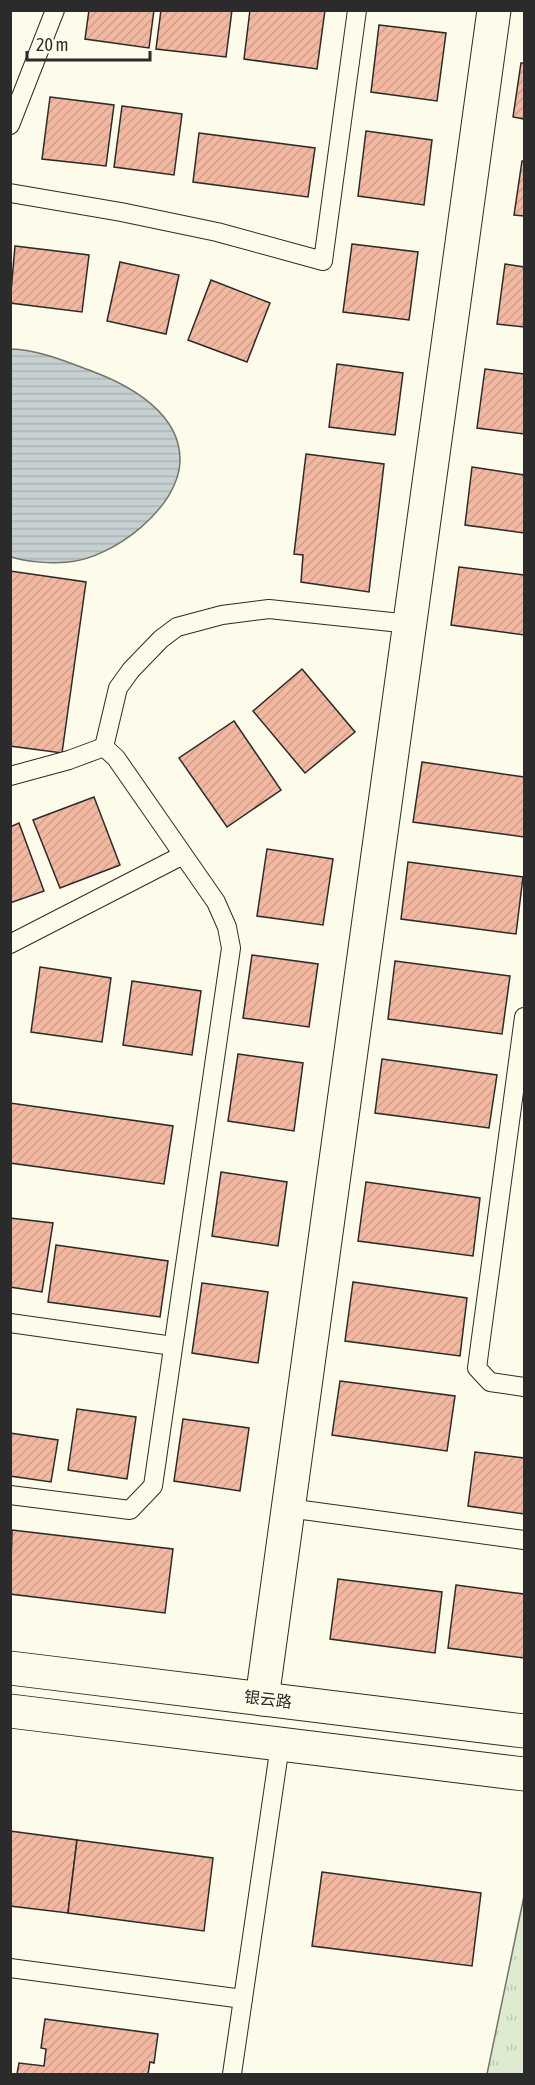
<svg xmlns="http://www.w3.org/2000/svg" width="535" height="2085" viewBox="0 0 535 2085" font-family="'Asap Condensed','Noto Sans SC',sans-serif">
<style>
.grass{fill:url(#grass-tufts);stroke:#74746e;stroke-width:1.5}
.water{fill:url(#water-rules);stroke:#74746e;stroke-width:1.5}
.building{fill:url(#building-hatch);stroke:#2b2b2b;stroke-width:1.5}
.lines{fill:none;stroke-linecap:round;stroke-linejoin:round}
.lane-casing{stroke:#2b2b2b;stroke-width:20}
.street-casing{stroke:#2b2b2b;stroke-width:35}
.lane{stroke:#fdfbea;stroke-width:18}
.street{stroke:#fdfbea;stroke-width:33}
.labels{text-anchor:middle;stroke-width:4.5;stroke-linejoin:round;paint-order:stroke}
.street-label{font-size:16px;fill:#2b2b2b;stroke:#fdfbea}
</style>
<defs>
<pattern id="grass-tufts" width="24" height="20" patternUnits="userSpaceOnUse" patternTransform="scale(1.5)"><rect width="24" height="20" fill="#deebd1"/><path d="M3 7l-1-3M5 7V3M7 7l1-3M15 17l-1-3M17 17v-4M19 17l1-3" fill="none" stroke="#bfcab4"/></pattern>
<pattern id="water-rules" width="6" height="5" patternUnits="userSpaceOnUse" patternTransform="scale(1.5)"><rect width="6" height="5" fill="#c7d0d0"/><path d="M0 2.5h6" fill="none" stroke="#abb3b3"/></pattern>
<pattern id="building-hatch" width="6" height="6" patternUnits="userSpaceOnUse" patternTransform="scale(1.5)"><rect width="6" height="6" fill="#f2b8a0"/><path d="M-1 1l2-2M0 6l6-6M5 7l2-2" fill="none" stroke="#d09e8a"/></pattern>
</defs>
<rect width="100%" height="100%" fill="#fdfbea"/>
<!-- grass -->
<path class="grass" d="M524,1896V2074H487Z"/>
<!-- water -->
<path class="water" d="M11,349C40,350 67,362 94,372C131,386 181,414 180,461C179,508 113,558 69,562C51,564 28,562 11,557Z"/>
<!-- building -->
<g class="building">
<path d="M89,10H154L149,48L85,39Z"/>
<path d="M161,10H232L226,57L156,49Z"/>
<path d="M250,10H325L317,69L244,59Z"/>
<path d="M379,25L446,33L437,101L371,92Z"/>
<path d="M521,63H524V119L513,117Z"/>
<path d="M50,97L114,105L106,166L42,159Z"/>
<path d="M122,106L182,114L174,175L114,167Z"/>
<path d="M366,131L432,140L424,205L358,196Z"/>
<path d="M199,133L315,148L308,197L193,182Z"/>
<path d="M522,161H524V216L514,215Z"/>
<path d="M352,244L418,252L409,320L343,312Z"/>
<path d="M15,246L89,255L82,312L10,303Z"/>
<path d="M120,262L179,275L166,334L107,321Z"/>
<path d="M505,264L524,267V327L497,324Z"/>
<path d="M211,280L270,303L247,362L188,340Z"/>
<path d="M337,364L403,373L395,435L329,427Z"/>
<path d="M485,369L524,374V434L477,428Z"/>
<path d="M306,454L384,464L369,592L301,582L303,555L294,554Z"/>
<path d="M472,467L524,475V533L465,525Z"/>
<path d="M459,567L524,575V635L451,625Z"/>
<path d="M10,571L86,582L62,753L10,746Z"/>
<path d="M302,669L355,732L305,773L253,711Z"/>
<path d="M234,721L281,790L227,827L179,758Z"/>
<path d="M422,762L524,777V837L413,822Z"/>
<path d="M94,797L120,865L60,888L33,820Z"/>
<path d="M19,823L44,891L10,903V827Z"/>
<path d="M267,849L333,859L323,925L257,916Z"/>
<path d="M408,862L523,877L516,934L401,919Z"/>
<path d="M252,955L318,964L309,1027L243,1018Z"/>
<path d="M395,961L510,976L502,1034L388,1019Z"/>
<path d="M40,967L111,978L102,1042L31,1032Z"/>
<path d="M132,981L201,991L192,1055L123,1045Z"/>
<path d="M238,1054L303,1063L294,1131L228,1121Z"/>
<path d="M382,1059L497,1075L489,1128L375,1113Z"/>
<path d="M10,1103L173,1126L164,1184L10,1163Z"/>
<path d="M221,1172L287,1182L278,1246L212,1236Z"/>
<path d="M366,1182L480,1198L473,1256L358,1241Z"/>
<path d="M10,1218L53,1223L42,1292L10,1287Z"/>
<path d="M56,1245L168,1261L160,1317L48,1302Z"/>
<path d="M353,1282L467,1298L460,1356L345,1341Z"/>
<path d="M202,1283L268,1292L258,1363L192,1353Z"/>
<path d="M340,1381L455,1396L447,1451L332,1435Z"/>
<path d="M77,1409L136,1417L127,1479L68,1470Z"/>
<path d="M183,1419L249,1428L240,1491L174,1481Z"/>
<path d="M10,1433L58,1440L51,1482L10,1476Z"/>
<path d="M475,1452L524,1458V1514L468,1506Z"/>
<path d="M12,1530L173,1549L165,1613L10,1594Z"/>
<path d="M338,1579L442,1592L435,1653L330,1639Z"/>
<path d="M456,1585L524,1594V1658L448,1648Z"/>
<path d="M10,1831L77,1840L68,1913L10,1906Z"/>
<path d="M77,1840L213,1858L204,1931L68,1913Z"/>
<path d="M322,1872L481,1893L472,1966L312,1946Z"/>
<path d="M45,2019L158,2034L154,2063L150,2062L148,2074H17L19,2063L44,2066L46,2049L41,2048Z"/>
</g>
<g class="lines">
<defs>
<g id="lane">
<path d="M10,125L55,10"/>
<path d="M10,193L121,212L217,232L323,261L357,10"/>
<path d="M104,747L118,688L131,670L161,639L177,627L222,615L269,609L410,624"/>
<path d="M10,776L69,760L104,747"/>
<path d="M10,944L183,855"/>
<path d="M524,1017L477,1368L490,1382L524,1387"/>
<path d="M10,1323L173,1346"/>
<path d="M10,1495L130,1510L153,1486L231,948L227,927L216,902L116,758L104,747"/>
<path d="M288,1508L524,1540"/>
<path d="M10,1968L243,1999"/>
<path d="M232,2074L280,1745"/>
</g>
<g id="street">
<path d="M10,1668L524,1731"/>
<path d="M262,1699L494,10"/>
<path d="M10,1711L524,1774"/>
</g>
</defs>
<!-- lane casing -->
<use href="#lane" class="lane-casing"/>
<!-- street casing -->
<use href="#street" class="street-casing"/>
<!-- lane -->
<use href="#lane" class="lane"/>
<!-- street -->
<use href="#street" class="street"/>
</g>
<g class="labels">
<!-- street labels -->
<g class="street-label">
<text transform="translate(268 1699) rotate(7)" y="6">银云路</text>
</g>
</g>
<!-- border -->
<rect width="535" height="2085" fill="none" stroke="#2b2b2b" stroke-width="24"/>
<!-- scale -->
<path d="M27 51v9h123v-9" fill="none" stroke="#2b2b2b" stroke-width="3"/>
<text x="36" y="51" font-size="18" fill="#2b2b2b" stroke="#fdfbea" stroke-width="4.5" paint-order="stroke">20 m</text>
</svg>
